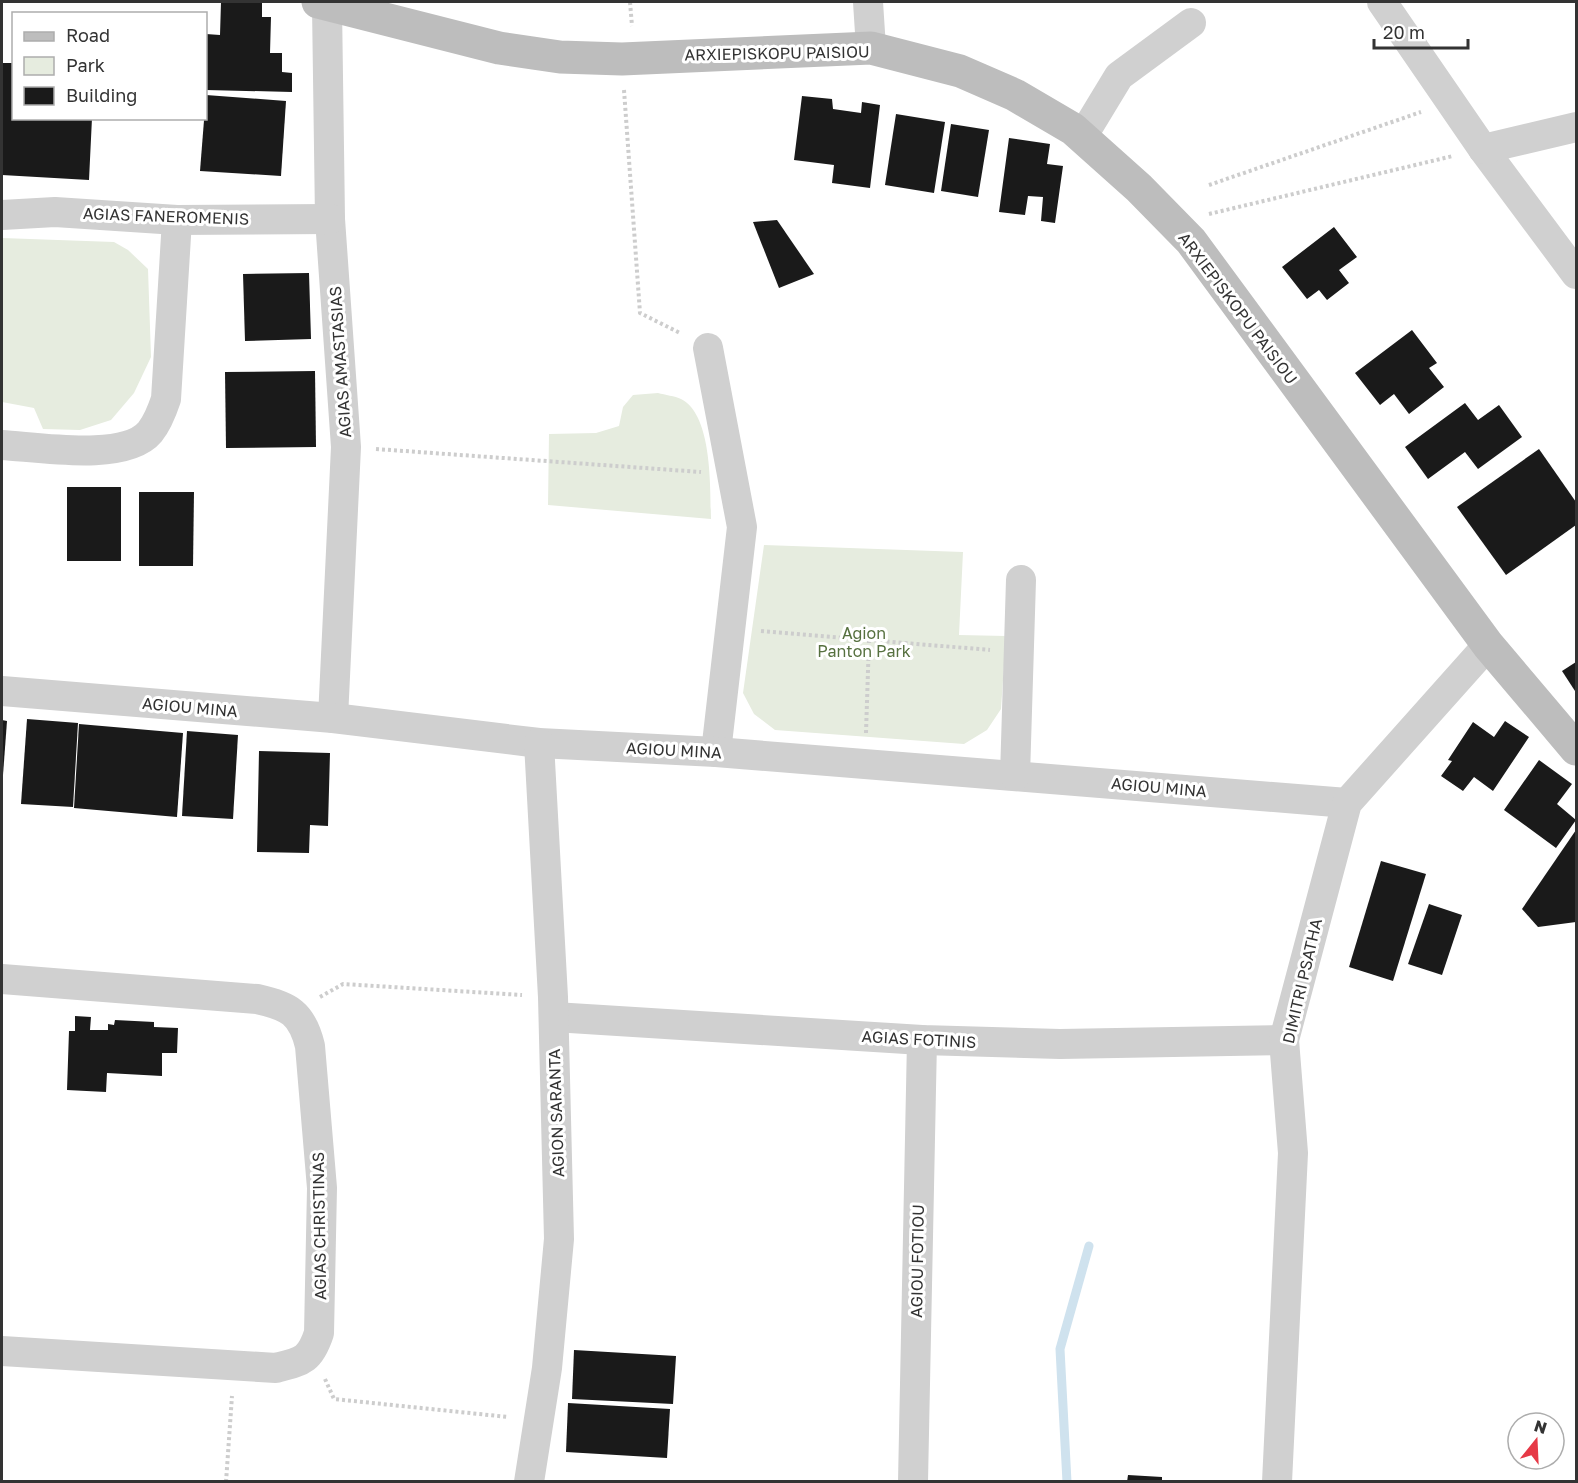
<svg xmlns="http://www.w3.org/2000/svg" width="1578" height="1483" viewBox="0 0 1578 1483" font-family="'Golos Text',sans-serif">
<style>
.green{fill:#e6ecdf}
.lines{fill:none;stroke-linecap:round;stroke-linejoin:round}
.stream{stroke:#cfe2ee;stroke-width:9}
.building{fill:#1a1a1a}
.path{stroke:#cdcdcd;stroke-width:4;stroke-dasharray:3 3;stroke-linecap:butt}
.street{stroke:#d0d0d0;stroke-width:30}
.secondary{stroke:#bdbdbd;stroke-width:33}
.labels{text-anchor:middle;stroke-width:6;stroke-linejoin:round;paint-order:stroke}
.street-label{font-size:16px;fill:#333;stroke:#fff}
.park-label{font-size:16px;fill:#56703f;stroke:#fff}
</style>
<rect width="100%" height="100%" fill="#fff"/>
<!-- green -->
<g class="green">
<path d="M2,238L114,242L128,250L148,269L151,357L134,393L111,420L80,430L43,429L34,408L2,402Z"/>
<path d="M658,393C665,395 675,396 681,399C713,415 710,489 711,519L548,505L549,434L596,433L619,426L623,407L633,395Z"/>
<path d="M764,545L963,552L959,635L1006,636L1001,709L987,730L964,744L775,730L754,714L743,693Z"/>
</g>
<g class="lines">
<!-- stream -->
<path class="stream" d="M1067,1482L1060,1349L1089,1246"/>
</g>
<!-- building -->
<g class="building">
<path d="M221,2H262V17H271L270,53H282V72L292,73V92L206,90V34L220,35Z"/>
<path d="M2,63H14V118H92L89,180L2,175Z"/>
<path d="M206,95L286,101L281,176L200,171Z"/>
<path d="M802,96L832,99L833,109L861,113L862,102L880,105L870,188L832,183L834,165L794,160Z"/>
<path d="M896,114L945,122L934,193L885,185Z"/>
<path d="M951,124L989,130L978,197L941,191Z"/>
<path d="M1009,138L1050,144L1047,164L1063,166L1055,223L1041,221L1043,197L1028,196L1025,215L999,212Z"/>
<path d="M777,220L814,274L779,288L753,222Z"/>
<path d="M1334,227L1357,257L1339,270L1349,283L1327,300L1319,290L1307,299L1282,267Z"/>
<path d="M309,273L311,339L245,341L243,274Z"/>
<path d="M1412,330L1437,363L1429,368L1444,387L1409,414L1394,394L1380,405L1355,373Z"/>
<path d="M315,371L316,447L226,448L225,372Z"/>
<path d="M1465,403L1478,420L1499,405L1522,437L1478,469L1465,452L1428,479L1405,447Z"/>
<path d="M1539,449L1576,502V525L1506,575L1457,507Z"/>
<rect x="67" y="487" width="54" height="74"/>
<path d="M139,492H194L193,566H139Z"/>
<path d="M1576,662V690L1575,691L1562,671Z"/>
<path d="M27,719L78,723L73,807L21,804Z"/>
<path d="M2,720L7,721L3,775H2Z"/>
<path d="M1505,721L1529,737L1493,791L1474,777L1463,791L1441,776L1452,761L1448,760L1473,722L1494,737Z"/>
<path d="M79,724L183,733L177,817L74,808Z"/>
<path d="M187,731L238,735L233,819L182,816Z"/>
<path d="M259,751L330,753L328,826L310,825L309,853L257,852Z"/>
<path d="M1539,760L1572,784L1557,804L1576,820L1556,848L1504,810Z"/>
<path d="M1576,830V922L1538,927L1522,909Z"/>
<path d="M1381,861L1426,874L1393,981L1349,967Z"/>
<path d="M1429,904L1462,915L1442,975L1408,964Z"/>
<path d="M75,1016L91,1017L90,1030H108V1024L114,1025L115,1020L154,1022V1027L178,1028L177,1053H162V1076L107,1073L106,1092L67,1090L69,1031H75Z"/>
<path d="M574,1350L676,1356L673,1404L572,1399Z"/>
<path d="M568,1403L670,1409L667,1458L566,1452Z"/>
<path d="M1128,1475L1162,1477V1482H1127Z"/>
</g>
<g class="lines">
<!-- path -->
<g class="path">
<path d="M630,2L632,26"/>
<path d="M624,90L640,313L680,333"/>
<path d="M1209,185L1421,112"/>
<path d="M1209,214L1453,156"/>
<path d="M376,449L701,472"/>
<path d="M761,631L990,650"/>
<path d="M866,733L869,640"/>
<path d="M320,997L343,984L522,995"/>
<path d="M325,1379L334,1399L508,1417"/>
<path d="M226,1482L232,1396"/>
</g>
<!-- street -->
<g class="street">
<path d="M868,2L871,48"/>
<path d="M1382,2L1483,149L1576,274"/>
<path d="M327,6L330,219L346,447L333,718"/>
<path d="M1082,137L1119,76L1191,23"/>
<path d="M1483,149L1576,127"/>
<path d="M2,215L55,212L177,220L330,219"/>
<path d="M708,348L742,527L716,752"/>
<path d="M2,445C38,447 125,462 150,432C158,422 162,411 166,399L177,220"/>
<path d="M2,691L333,718L539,743L716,752L1347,803"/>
<path d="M1015,776L1021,580"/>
<path d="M2,979L257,999C289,1006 302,1013 310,1046L322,1188L319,1333C310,1360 303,1361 276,1368L2,1351"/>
<path d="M554,1017L922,1040L1060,1044L1284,1040"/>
<path d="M529,1482L547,1368L559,1239L553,997L539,743"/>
<path d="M913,1482L922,1040"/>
<path d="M1277,1482L1293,1153L1284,1040L1347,803L1488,645"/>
</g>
<!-- secondary -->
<path class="secondary" d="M318,2L499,48L560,57L622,59L871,48L960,71L1015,95L1073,129L1139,188L1191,241L1488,645L1576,749"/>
</g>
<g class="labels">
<!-- street labels -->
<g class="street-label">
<text transform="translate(777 53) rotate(-1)" y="6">ARXIEPISKOPU PAISIOU</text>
<text transform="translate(166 216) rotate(2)" y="6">AGIAS FANEROMENIS</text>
<text transform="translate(1238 308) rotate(53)" y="6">ARXIEPISKOPU PAISIOU</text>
<text transform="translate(340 362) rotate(-94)" y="6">AGIAS AMASTASIAS</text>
<text transform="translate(190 707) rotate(5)" y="6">AGIOU MINA</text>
<text transform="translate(674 750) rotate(3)" y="6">AGIOU MINA</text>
<text transform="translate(1159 787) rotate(5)" y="6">AGIOU MINA</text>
<text transform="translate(1302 981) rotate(-77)" y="6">DIMITRI PSATHA</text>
<text transform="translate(919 1039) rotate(3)" y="6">AGIAS FOTINIS</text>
<text transform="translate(556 1113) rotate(-92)" y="6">AGION SARANTA</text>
<text transform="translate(319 1226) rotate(-91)" y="6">AGIAS CHRISTINAS</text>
<text transform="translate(917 1261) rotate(-89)" y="6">AGIOU FOTIOU</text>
</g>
<!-- park labels -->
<g class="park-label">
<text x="864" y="639">Agion<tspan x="864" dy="18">Panton Park</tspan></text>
</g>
</g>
<!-- border -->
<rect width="1578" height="1483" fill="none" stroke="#333333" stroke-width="6"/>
<!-- legend -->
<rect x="12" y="12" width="195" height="108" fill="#ffffff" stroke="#adadad" stroke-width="1.5"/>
<rect x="24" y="32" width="30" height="9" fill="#bdbdbd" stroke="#adadad" stroke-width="1.5"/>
<text x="66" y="42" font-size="18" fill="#333333">Road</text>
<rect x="24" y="57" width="30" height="18" fill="#e6ecdf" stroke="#adadad" stroke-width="1.5"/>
<text x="66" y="72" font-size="18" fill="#333333">Park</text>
<rect x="24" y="87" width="30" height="18" fill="#1a1a1a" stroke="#adadad" stroke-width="1.5"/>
<text x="66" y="102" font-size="18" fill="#333333">Building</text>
<!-- north arrow -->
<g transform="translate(1536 1441) rotate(18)"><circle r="28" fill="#ffffff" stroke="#adadad" stroke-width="1.5"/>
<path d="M0-4.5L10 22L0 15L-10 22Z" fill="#e63946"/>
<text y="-9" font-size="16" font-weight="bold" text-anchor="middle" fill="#333333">N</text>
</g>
<!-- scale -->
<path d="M1374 39v9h94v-9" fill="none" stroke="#333333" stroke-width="3"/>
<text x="1383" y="39" font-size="18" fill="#333333" stroke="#ffffff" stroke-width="4.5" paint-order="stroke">20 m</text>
</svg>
